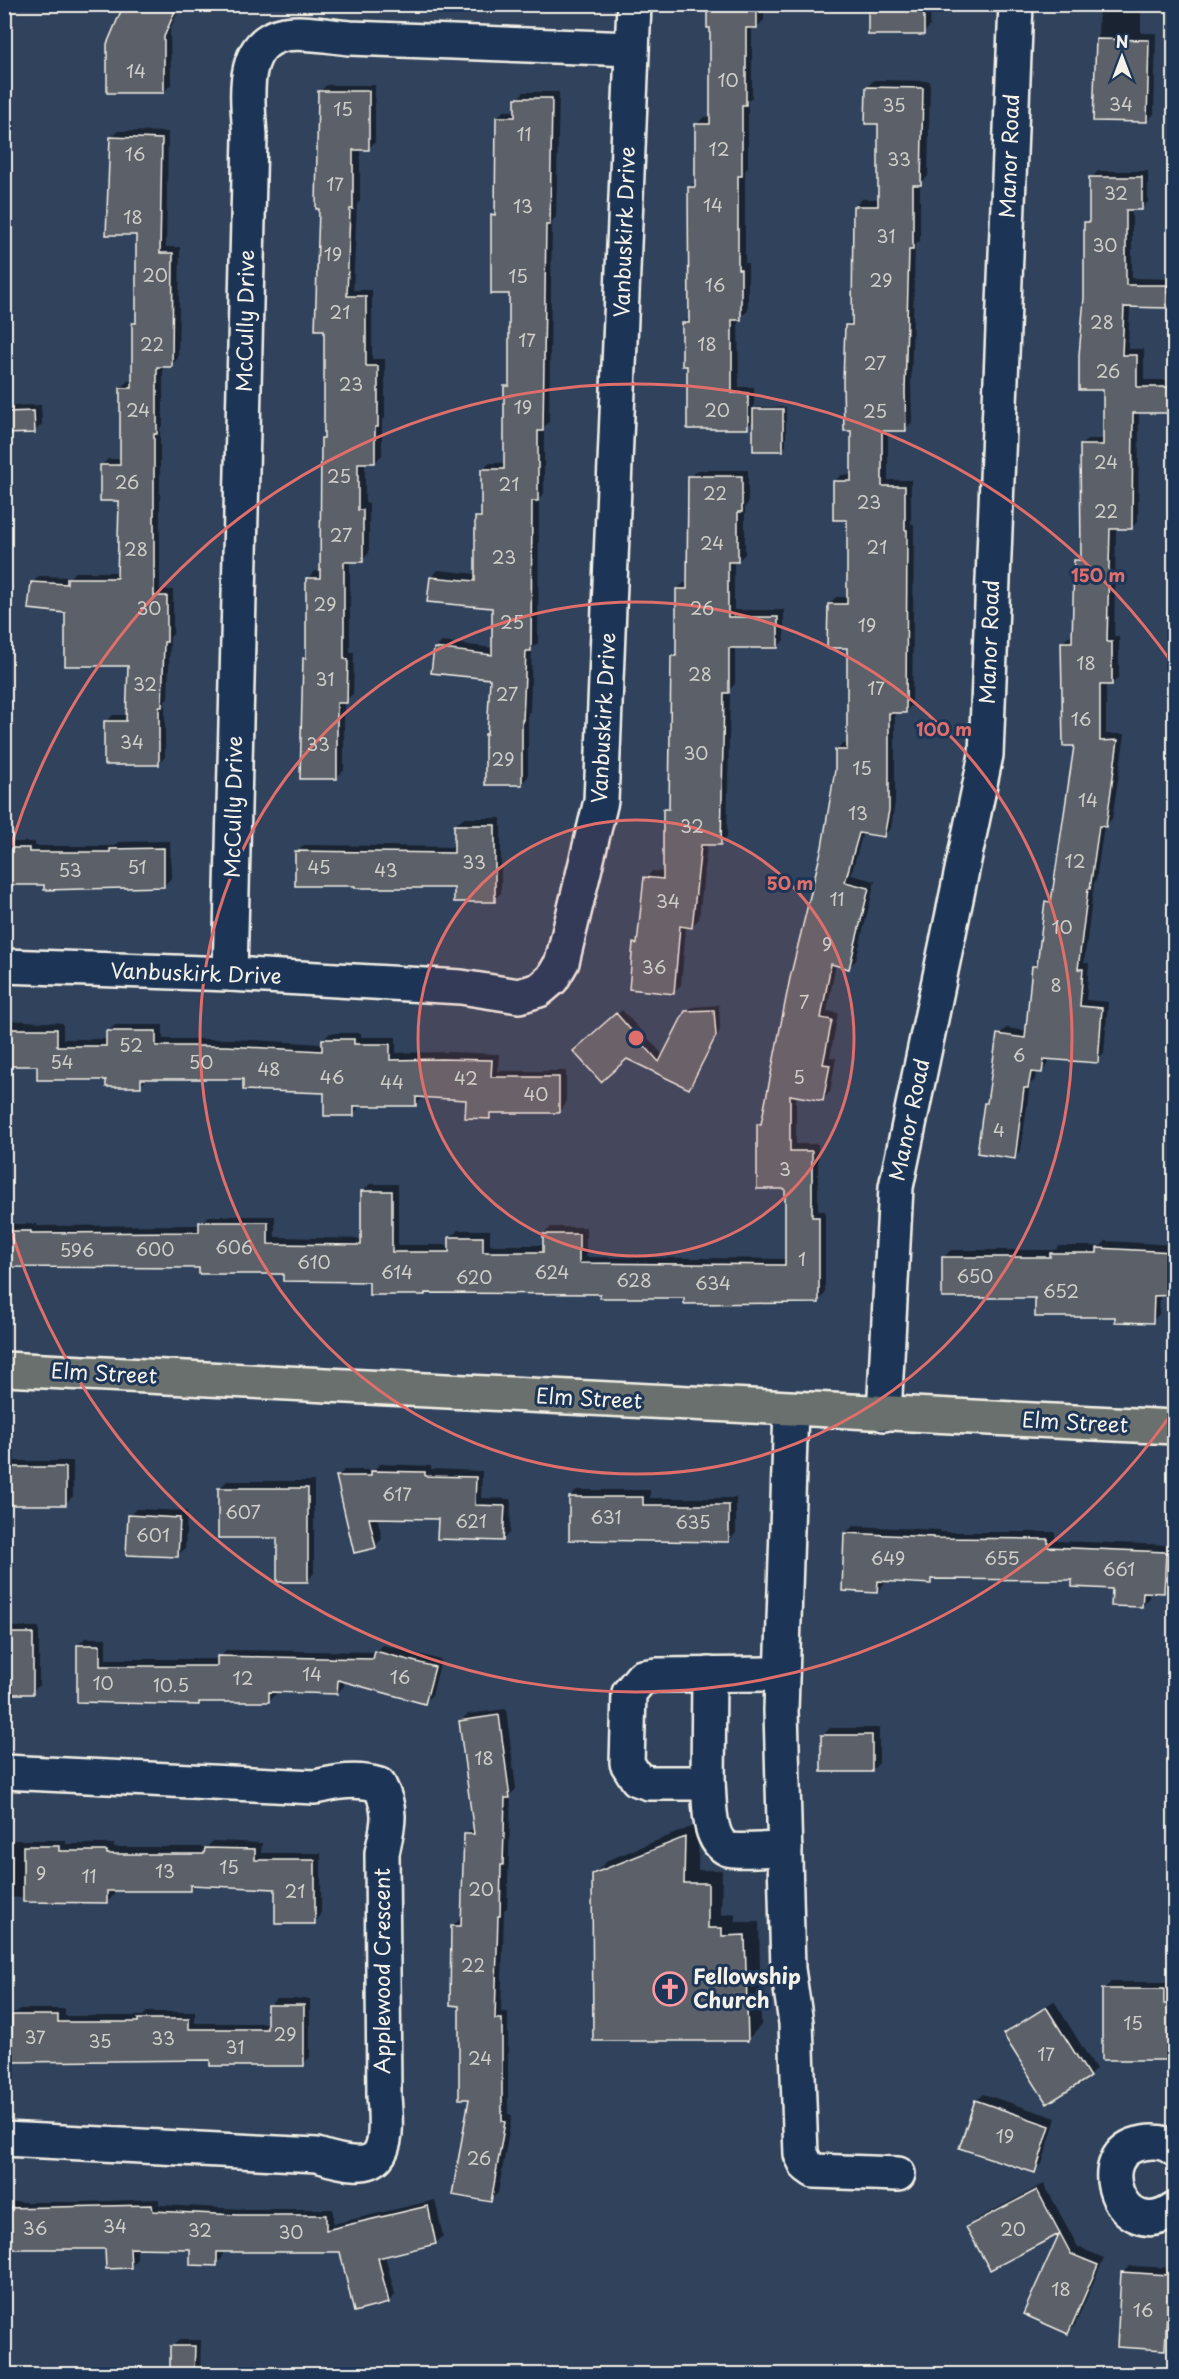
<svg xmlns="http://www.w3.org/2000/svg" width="1179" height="2379" viewBox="0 0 1179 2379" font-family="'Playpen Sans',sans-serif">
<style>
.shadow{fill:#0007}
.building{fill:#5c6067;stroke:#f4f1e8;stroke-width:1.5}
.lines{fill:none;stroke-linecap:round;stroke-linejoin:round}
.minor-casing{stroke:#f4f1e8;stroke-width:38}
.major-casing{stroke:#f4f1e8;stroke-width:38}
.minor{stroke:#1d3557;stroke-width:33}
.major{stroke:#6a706d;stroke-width:33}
.ring{fill:none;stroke:#e06e6b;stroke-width:3}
.labels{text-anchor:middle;stroke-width:6;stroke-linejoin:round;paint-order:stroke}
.number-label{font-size:18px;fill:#cecdc8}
.street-label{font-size:21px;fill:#f4f1e8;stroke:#1d3557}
.poi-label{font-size:21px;font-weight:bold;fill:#f4f1e8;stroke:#1d3557;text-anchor:start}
.centre{fill:#e06e6b;stroke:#1d3557;stroke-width:3}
.ring-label{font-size:18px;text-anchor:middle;font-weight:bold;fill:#e06e6b;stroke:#1d3557;stroke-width:6;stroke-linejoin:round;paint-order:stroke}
</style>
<rect width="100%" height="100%" fill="#30425c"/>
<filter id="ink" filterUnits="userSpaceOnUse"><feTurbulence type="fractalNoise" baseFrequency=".0167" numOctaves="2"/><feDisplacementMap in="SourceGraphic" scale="12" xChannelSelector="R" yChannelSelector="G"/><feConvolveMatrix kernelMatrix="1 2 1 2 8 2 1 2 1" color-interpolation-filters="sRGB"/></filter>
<g filter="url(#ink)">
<!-- shadow -->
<g class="shadow">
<path d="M126,4H181L170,29L171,84L164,92Z"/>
<path d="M708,4H764V20L757,27H752V97L748,101V167L745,171V263H748V311L738,318L739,387H754V410L757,407H786V446L783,449L754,420L747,427L688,364L683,324L691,316L690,187L697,180V124L704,117H712V27Z"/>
<path d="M869,4H931L930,26L923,34Z"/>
<path d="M1099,4H1141V33H1156L1154,114L1147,121L1098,39Z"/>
<path d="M874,80L930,81L928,176L920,184V241L915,245L911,385L912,422L905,429H888V480H911V524H914L912,705L905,712H895V802L891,828L884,835L863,832L851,875L875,881L856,960L849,967L836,964L827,1011L838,1013L830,1057L836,1058L830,1092L823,1099L796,1094V1144H818V1211H825V1294L818,1301L370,1281L201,1267L4,1266V1224H37V1226L201,1225L208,1216H275V1237L363,1239V1191L370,1184H398V1245H451V1237L458,1230H490V1245H544V1234L551,1227H586V1257L787,1259V1187L759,1125L764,1119L824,847L836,770V751L843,744H849V647L829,604L836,597H849V519L834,482L841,475H853V429L846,326L854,318L855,206L862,199H879V123L867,87Z"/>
<path d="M327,85H375V142L368,149H360V201L357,204L353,290H372V359H385V418L382,421V455L375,462H365V503H369V553L362,560H350V652H354L353,694L344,701V770L337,777L304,659L308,655V578L315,571H321L322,439L325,436V329L320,208L319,92Z"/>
<path d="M524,92H559L556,217L552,221L549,422L544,427V493L539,499L538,643L532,648L530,711L528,713V777L521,784L486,735L489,732L491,677L435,649L442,642L494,648V606L431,577L438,570L476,574V518L482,512V470L489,463H506V386L511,381V293L493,215L496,211L497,117L504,111H517V99Z"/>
<path d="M118,131L168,132L166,247H180L178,358L171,365H163V425L160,428V590H173V634L170,637L168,698L165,701V757L158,764L106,722L113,715H128L129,665L32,583L39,576L70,577L75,572H119L121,500L101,466L108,459H121V388L128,381H134V323L137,320V234L111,137Z"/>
<path d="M1098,171H1148V202L1141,209H1132V278L1173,279L1172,300L1165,307L1130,306L1128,349H1144V380H1174V412H1139L1138,521L1131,528H1116L1114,636H1119V677L1112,684H1106V734H1125L1112,819L1104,826L1096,880L1094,883L1084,963H1089L1086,1000L1108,1002L1104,1054L1097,1061L1049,1058L1048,1065L1041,1071H1036L1035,1080L1030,1084L1021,1150L1014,1157L985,1103L989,1099L999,1035L1006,1028L1028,1031L1033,966L1039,960L1046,902L1054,894L1076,744L1062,643L1069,636H1073L1075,560L1082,553L1081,445L1088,439H1104V388L1085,298V223L1091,217V178Z"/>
<path d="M41,405L42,424L35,431L4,433V406Z"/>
<path d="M697,470H748V503L745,507V554L738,561H734V610H784V640L777,647H735V684L730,689L727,837L720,844H707L699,919L692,926H686L681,985L674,992L634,944L639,939L646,878L652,871L665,872V810L670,804L673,657L677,652V590L684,583H688L690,477Z"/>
<path d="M463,818H501V893L494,900L455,887L297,852L304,845L455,847V825Z"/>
<path d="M170,841L171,878L164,886L46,889V883H4V842H35V846H115L119,842Z"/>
<path d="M719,1005L720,1030L694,1082L688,1087L627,1057L581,1046L622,1010L664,1056L686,1012L692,1007Z"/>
<path d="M4,1020L63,1023V1039H108V1032L115,1025H163V1039H234L323,1044V1040L330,1033H361V1037H396V1053L449,1052L499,1054L498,1071H566V1104L559,1111H496L489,1118L468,1098L423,1097L416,1104H361L354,1114L325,1092L245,1078H148L140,1086L39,1064H4Z"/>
<path d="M1106,1241L1174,1245V1294H1160L1159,1314L1152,1321L1036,1296L944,1257L951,1250H1055L1059,1246H1101Z"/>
<path d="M4,1461H73V1496L66,1503H4Z"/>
<path d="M380,1464L431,1466V1469L482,1471L481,1498L511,1499L510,1533L503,1539L440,1517L377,1516L382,1539L375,1546L338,1477L344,1470H374Z"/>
<path d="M227,1481H314V1573L307,1581L278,1537L220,1488Z"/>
<path d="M577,1490H650V1498H736V1533L729,1540L570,1497Z"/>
<path d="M136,1509L187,1511L185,1548L178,1555L129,1516Z"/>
<path d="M853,1526L940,1530V1532H1055V1541L1173,1545L1171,1584L1164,1591H1149V1599L1141,1606L1114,1587L1074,1579L935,1578L930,1582L884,1580V1584L877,1591L846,1533Z"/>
<path d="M4,1627H39V1685L32,1692H4Z"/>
<path d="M85,1638H106V1659H219L226,1650L376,1652L383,1645L441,1660L432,1695L424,1702L344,1681V1686L337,1693L276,1691V1694L268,1701L145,1704L78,1701V1645Z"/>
<path d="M506,1709L516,1789L511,1794L507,1908L504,1910L501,2012H508V2114L512,2115L498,2193L490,2200L471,2097L453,1926L460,1919H463L465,1834L475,1827L460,1721L468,1714Z"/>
<path d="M830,1728H879V1763L872,1770L823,1735Z"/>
<path d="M699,1824L698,1870H722L721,1915L735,1914L736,1922H759L761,2025L747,2040L593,1875L608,1860Z"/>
<path d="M4,1840H66V1844H114V1847H207L213,1841L262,1843L261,1853H321V1915L314,1923L276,1887L195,1884L189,1890H114V1895L107,1902L4,1897Z"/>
<path d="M1111,1982H1171V1998H1174V2058H1103V1990Z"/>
<path d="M276,1999H310V2057L303,2064L211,2058L4,2056V2012H17L20,2009H65V2016H143L147,2012H195V2023H269V2006Z"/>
<path d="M1054,2001L1096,2069L1089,2076L1005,2034L1012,2027Z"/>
<path d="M983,2094L1056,2118L1042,2164L1034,2171L976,2101Z"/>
<path d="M1044,2184L1078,2247L1104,2258L1075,2325L1068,2333L1025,2314L1062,2230L990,2268L968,2227L975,2220Z"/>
<path d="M159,2199V2205L246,2209H333V2224L435,2200L443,2236L436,2243L385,2255L395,2295L388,2302L341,2250H223V2257L216,2264L192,2247L137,2246V2259L130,2266L106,2247H4V2202H84Z"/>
<path d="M1130,2266L1174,2268V2320L1172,2341L1165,2348L1122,2273Z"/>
<path d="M179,2340H201L200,2374H171L172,2347Z"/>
</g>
<!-- building -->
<g class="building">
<path d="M124,4H178L164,37V93H107V44Z"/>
<path d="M707,4H757V28H746V105H742V176H738V269H741V320H732V393H748V429H687V366H682V323H689L688,187H695V124H710V28H707Z"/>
<rect x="868" y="4" width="56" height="31"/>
<path d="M1096,39L1149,40L1147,122L1093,121Z"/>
<path d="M866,87L923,88L921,185H913V250H909L905,392L906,431H882V486H905V530H907L906,713H889V810L884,837L859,833L845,882L869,888L849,969L831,964L821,1018L832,1020L823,1064L830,1065L823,1101L790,1095V1151H812V1217H819V1303L684,1304V1298H600V1294L425,1293V1295H369V1282L283,1281V1274H199V1268L4,1267V1231H31V1233L199,1232V1222H268V1244L361,1245V1191H392V1252H449V1237H483V1252H543V1234H579V1263L785,1265V1189H757V1124H761L790,978L822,847L835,770V750H847V648H827L828,604H847V520H833V481H851V431H844L843,381L845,325H852L853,206H878V124H865Z"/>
<path d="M318,91H369V150H353V209H350L347,296H366V366H378V427H375V463H358V510H363V562H344V659H348L347,703H337V779H300L303,658H306V578H320L321,438H324V330H315L319,209H316Z"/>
<path d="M515,98H552L550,225H546L543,431H538V501H532L531,651H526L523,720H522V785H485V734H487L490,679L431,673L434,648L492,655V608L427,602L430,577L475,581V517H481V469H504V386H509V294H491V214L495,215L496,117H515Z"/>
<path d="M110,137L162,139L160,253H173L172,367H157V434H154V596H167V642H164L162,707H159V765H104V721H126L128,666H65V613L28,609L31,582L67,584V578H117L119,501H100V465H120V388H132V323H136V235H106Z"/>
<path d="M1089,177H1142V210H1126V285H1167L1166,308L1124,307L1122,355H1137V387H1174V413H1133L1132,529H1110L1107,642H1112V685H1100V741L1118,740L1106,827L1099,826L1090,889H1088L1078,969H1083L1080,1006L1102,1008L1098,1063L1044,1059L1042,1073L1031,1072L1028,1088H1024L1015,1159L977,1153L984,1103H987L997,1034L1025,1038L1032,966H1037L1045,901L1051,902L1074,746H1063L1061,642H1072L1074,560H1081L1080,445H1103V390H1079V355L1084,298V222H1089Z"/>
<rect x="753" y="409" width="30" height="42"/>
<path d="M34,411L35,433L4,434V412Z"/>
<path d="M688,476H742V512H738V562H728V617H778V648H729V693H724L721,845H701L692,928L680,926L674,994L629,989L633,943L637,944L644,877L663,879V809H669L671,656H676V589H687Z"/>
<path d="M454,825H495V902H454V888H355V886H295V851L454,853Z"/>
<path d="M4,848H29V852H110V849L164,848V887L44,890V885H4Z"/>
<path d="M714,1010L716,1036L689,1089L627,1059L601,1082L573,1051L616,1013L659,1062L685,1011Z"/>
<path d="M4,1029H57V1046H106V1031H156V1046H226L322,1051V1039H354V1044H390V1060L441,1059L492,1060L491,1077H559V1113H490V1119L465,1118L466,1100L416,1097V1106H354V1116H324V1093L243,1090V1079H141V1087H106V1080H37V1066H4Z"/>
<path d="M1097,1248L1174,1252V1295L1154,1296L1153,1323L1115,1322V1317H1035V1298H942V1257H1050V1253H1097Z"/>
<rect x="4" y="1467" width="62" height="38"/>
<path d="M371,1471L425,1472V1476L476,1477L475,1505L505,1506L503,1541L437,1539L438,1519L369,1518L376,1548L354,1553L336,1476H371Z"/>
<path d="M218,1488H308V1582H277V1538H218Z"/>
<path d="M569,1497H643V1505H729V1542L569,1540Z"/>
<path d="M128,1515L180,1518L178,1557L126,1555Z"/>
<path d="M844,1533L933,1537V1538L1048,1539V1547L1166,1552L1164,1593L1143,1592L1142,1607L1111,1606L1112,1589L1072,1587V1580L931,1579V1584L878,1581L877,1593L842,1591Z"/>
<rect x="4" y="1633" width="29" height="61"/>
<path d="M77,1645H100V1666H217V1656L373,1659L375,1651L435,1667L425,1704L338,1680L337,1694L269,1692V1702H199V1705L77,1702Z"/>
<path d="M499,1715L510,1798H505L503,1865H501L500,1916H498L495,2019H502V2121L505,2122L491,2202L452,2195L469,2099H459V2006L450,2005L451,1926H461L464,1834H474L459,1721Z"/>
<rect x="821" y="1735" width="51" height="37"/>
<path d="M685,1837L684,1883H708V1928H722V1936L745,1935L748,2041H593L592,1874Z"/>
<path d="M23,1846H59V1851H107V1854H204L205,1848L255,1849V1860H315V1924H275V1889L190,1885V1891H107V1903L23,1902Z"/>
<path d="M1102,1989H1164V2004H1174V2060H1102Z"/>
<path d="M267,2005H304V2066H210V2060L12,2062V2015H58V2022H138V2019H189V2029H267Z"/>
<path d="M1046,2007L1090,2077L1047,2104L1003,2034Z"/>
<path d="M975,2100L1050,2126L1035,2173L959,2148Z"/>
<path d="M1037,2190L1071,2254L1098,2265L1068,2334L1023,2314L1059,2234L990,2270L966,2227Z"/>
<path d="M152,2205L153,2211L238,2215H326V2230L428,2206L436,2244L378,2258L389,2303L354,2312L340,2252H217V2266L190,2265V2249L130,2248L131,2268L106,2269L105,2249H4V2208Z"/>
<path d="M1121,2272L1169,2275L1165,2350L1117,2347Z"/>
<path d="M170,2346H195L194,2374L170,2373Z"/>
</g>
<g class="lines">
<defs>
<g id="minor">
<path d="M4,966L230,974L461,987L519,996L539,990L552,979L562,962L601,801L634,4"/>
<path d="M230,974L250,136C248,101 238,43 285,34C306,31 329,36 350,38L632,49"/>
<path d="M791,1409L781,1710L788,1969L796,2023L801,2154L807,2166L814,2171L898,2174"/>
<path d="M884,1414L896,1187L986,755L1016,4"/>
<path d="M782,1674L656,1675L642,1677L629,1693L627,1763L637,1779L649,1783H708C710,1802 707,1840 728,1849C736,1852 773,1849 785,1849"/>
<path d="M4,1772L315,1787C337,1782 356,1778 379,1785C393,1811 388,1825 382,1853L384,2096C389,2157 383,2176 317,2155L4,2139"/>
<path d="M708,1783L709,1674"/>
<path d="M1174,2149C1166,2142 1154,2141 1143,2143C1087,2151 1120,2247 1174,2210"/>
</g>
<path id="major" d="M4,1369L1174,1427"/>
</defs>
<!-- minor casing -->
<use href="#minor" class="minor-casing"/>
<!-- major casing -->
<use href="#major" class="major-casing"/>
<!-- minor -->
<use href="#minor" class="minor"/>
<!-- major -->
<use href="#major" class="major"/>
</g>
</g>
<!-- distance rings -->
<circle cx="636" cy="1038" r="218" fill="#e06e6b" fill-opacity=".12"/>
<g class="ring">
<circle cx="636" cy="1038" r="218"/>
<circle cx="636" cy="1038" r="436"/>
<path d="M1172 1413A654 654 0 0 1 6 1213M6 863A654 654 0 0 1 1172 663"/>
</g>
<!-- icons -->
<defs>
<symbol id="church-ring" viewBox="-11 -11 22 22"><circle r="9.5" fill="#1d3557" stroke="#ff9aa2" stroke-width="1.5"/><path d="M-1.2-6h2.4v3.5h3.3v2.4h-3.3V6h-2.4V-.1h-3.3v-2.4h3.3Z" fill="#ff9aa2"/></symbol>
</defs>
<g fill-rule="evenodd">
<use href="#church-ring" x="651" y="1970" width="38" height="38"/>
</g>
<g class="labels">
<!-- number labels -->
<g class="number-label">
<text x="136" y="78">14</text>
<text x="728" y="87">10</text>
<text x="1121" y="111">34</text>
<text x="894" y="112">35</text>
<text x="343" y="116">15</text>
<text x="524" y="141">11</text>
<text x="719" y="156">12</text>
<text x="135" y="161">16</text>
<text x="899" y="166">33</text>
<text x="335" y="191">17</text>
<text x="1116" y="200">32</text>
<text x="713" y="212">14</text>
<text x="523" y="213">13</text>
<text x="133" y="224">18</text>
<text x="886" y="243">31</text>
<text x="1105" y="252">30</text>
<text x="333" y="261">19</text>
<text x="155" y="282">20</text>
<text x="518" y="283">15</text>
<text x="881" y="287">29</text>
<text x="715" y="292">16</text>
<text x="340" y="319">21</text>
<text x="1102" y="329">28</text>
<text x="527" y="347">17</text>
<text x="152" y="351">22</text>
<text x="707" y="351">18</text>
<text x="875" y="370">27</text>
<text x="1108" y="378">26</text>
<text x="351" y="391">23</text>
<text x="523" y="414">19</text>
<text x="138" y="417">24</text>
<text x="717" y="417">20</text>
<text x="875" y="418">25</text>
<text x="1106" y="469">24</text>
<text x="339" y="483">25</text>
<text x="127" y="489">26</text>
<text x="509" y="491">21</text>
<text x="715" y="500">22</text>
<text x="869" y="509">23</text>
<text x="1106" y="518">22</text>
<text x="341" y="542">27</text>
<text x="712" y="550">24</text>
<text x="877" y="554">21</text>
<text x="136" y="556">28</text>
<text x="504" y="564">23</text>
<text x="325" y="611">29</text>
<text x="149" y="615">30</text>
<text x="702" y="615">26</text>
<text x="512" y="629">25</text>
<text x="867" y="632">19</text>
<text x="1086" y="670">18</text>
<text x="700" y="681">28</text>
<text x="325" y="686">31</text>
<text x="145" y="691">32</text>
<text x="876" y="695">17</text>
<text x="507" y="701">27</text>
<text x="1081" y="726">16</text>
<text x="132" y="749">34</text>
<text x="318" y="751">33</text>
<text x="696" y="760">30</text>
<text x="503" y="766">29</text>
<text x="862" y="775">15</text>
<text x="1088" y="807">14</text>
<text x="858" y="820">13</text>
<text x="692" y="833">32</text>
<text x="1075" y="868">12</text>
<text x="474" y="869">33</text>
<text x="137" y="874">51</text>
<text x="319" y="874">45</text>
<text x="70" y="877">53</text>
<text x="386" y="877">43</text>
<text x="837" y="906">11</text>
<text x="668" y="908">34</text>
<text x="1062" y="934">10</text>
<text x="827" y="951">9</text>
<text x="654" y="974">36</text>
<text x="1056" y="992">8</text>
<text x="804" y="1009">7</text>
<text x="131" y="1052">52</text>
<text x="1019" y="1062">6</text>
<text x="62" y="1069">54</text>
<text x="201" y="1069">50</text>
<text x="269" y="1076">48</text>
<text x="332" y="1084">46</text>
<text x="799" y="1084">5</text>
<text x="466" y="1085">42</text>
<text x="392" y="1089">44</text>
<text x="536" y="1101">40</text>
<text x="999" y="1137">4</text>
<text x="785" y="1176">3</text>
<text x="234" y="1254">606</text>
<text x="155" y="1256">600</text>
<text x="77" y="1257">596</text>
<text x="802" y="1266">1</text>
<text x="314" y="1269">610</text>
<text x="397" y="1279">614</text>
<text x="552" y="1279">624</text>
<text x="975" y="1283">650</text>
<text x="474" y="1284">620</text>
<text x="634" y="1287">628</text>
<text x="713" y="1290">634</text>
<text x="1061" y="1298">652</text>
<text x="397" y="1501">617</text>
<text x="243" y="1519">607</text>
<text x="606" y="1524">631</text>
<text x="471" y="1528">621</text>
<text x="693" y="1529">635</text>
<text x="153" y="1542">601</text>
<text x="888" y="1565">649</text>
<text x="1002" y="1565">655</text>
<text x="1119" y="1576">661</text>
<text x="312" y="1681">14</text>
<text x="400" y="1684">16</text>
<text x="243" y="1685">12</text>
<text x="103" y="1690">10</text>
<text x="171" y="1692">10.5</text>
<text x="484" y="1765">18</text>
<text x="229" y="1874">15</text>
<text x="165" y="1878">13</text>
<text x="41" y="1880">9</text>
<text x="89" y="1883">11</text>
<text x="481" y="1896">20</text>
<text x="295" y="1898">21</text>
<text x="473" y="1972">22</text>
<text x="1133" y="2030">15</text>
<text x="285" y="2041">29</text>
<text x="35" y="2044">37</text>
<text x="163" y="2045">33</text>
<text x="100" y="2048">35</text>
<text x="235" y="2054">31</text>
<text x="1046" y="2061">17</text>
<text x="480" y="2065">24</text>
<text x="1005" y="2143">19</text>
<text x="479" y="2165">26</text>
<text x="115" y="2233">34</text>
<text x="35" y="2235">36</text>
<text x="1013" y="2236">20</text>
<text x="200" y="2237">32</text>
<text x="291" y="2239">30</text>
<text x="1061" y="2296">18</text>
<text x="1143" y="2317">16</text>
</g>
<!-- street labels -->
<g class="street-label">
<text transform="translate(1010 156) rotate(-88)" y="7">Manor Road</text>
<text transform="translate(625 232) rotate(-88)" y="7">Vanbuskirk Drive</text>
<text transform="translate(246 321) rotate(-89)" y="7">McCully Drive</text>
<text transform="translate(990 642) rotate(-88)" y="7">Manor Road</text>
<text transform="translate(604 718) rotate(-87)" y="7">Vanbuskirk Drive</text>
<text transform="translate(234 807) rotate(-89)" y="7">McCully Drive</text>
<text transform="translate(196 974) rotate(2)" y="7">Vanbuskirk Drive</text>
<text transform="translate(910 1120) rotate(-78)" y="7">Manor Road</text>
<text transform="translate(104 1374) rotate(3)" y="7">Elm Street</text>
<text transform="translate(589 1399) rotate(3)" y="7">Elm Street</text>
<text transform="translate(1075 1423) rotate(3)" y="7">Elm Street</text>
<text transform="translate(383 1971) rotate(-90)" y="7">Applewood Crescent</text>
</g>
<!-- poi labels -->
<g class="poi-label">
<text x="693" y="1984">Fellowship<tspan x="693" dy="24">Church</tspan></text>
</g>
</g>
<circle cx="636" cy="1038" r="9" class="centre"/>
<g class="ring-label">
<text x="1098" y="582">150 m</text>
<text x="944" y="736">100 m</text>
<text x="790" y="890">50 m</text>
</g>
<!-- margin -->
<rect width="1179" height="2379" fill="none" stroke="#1d3557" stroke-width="24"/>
<rect x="12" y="12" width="1155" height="2355" fill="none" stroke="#f4f1e8" stroke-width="2" filter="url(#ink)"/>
<!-- north arrow -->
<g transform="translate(1122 57)" stroke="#1d3557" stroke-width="4.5" paint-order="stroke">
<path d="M0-4.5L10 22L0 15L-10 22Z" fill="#f4f1e8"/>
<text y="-9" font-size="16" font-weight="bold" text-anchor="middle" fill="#f4f1e8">N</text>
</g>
</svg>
